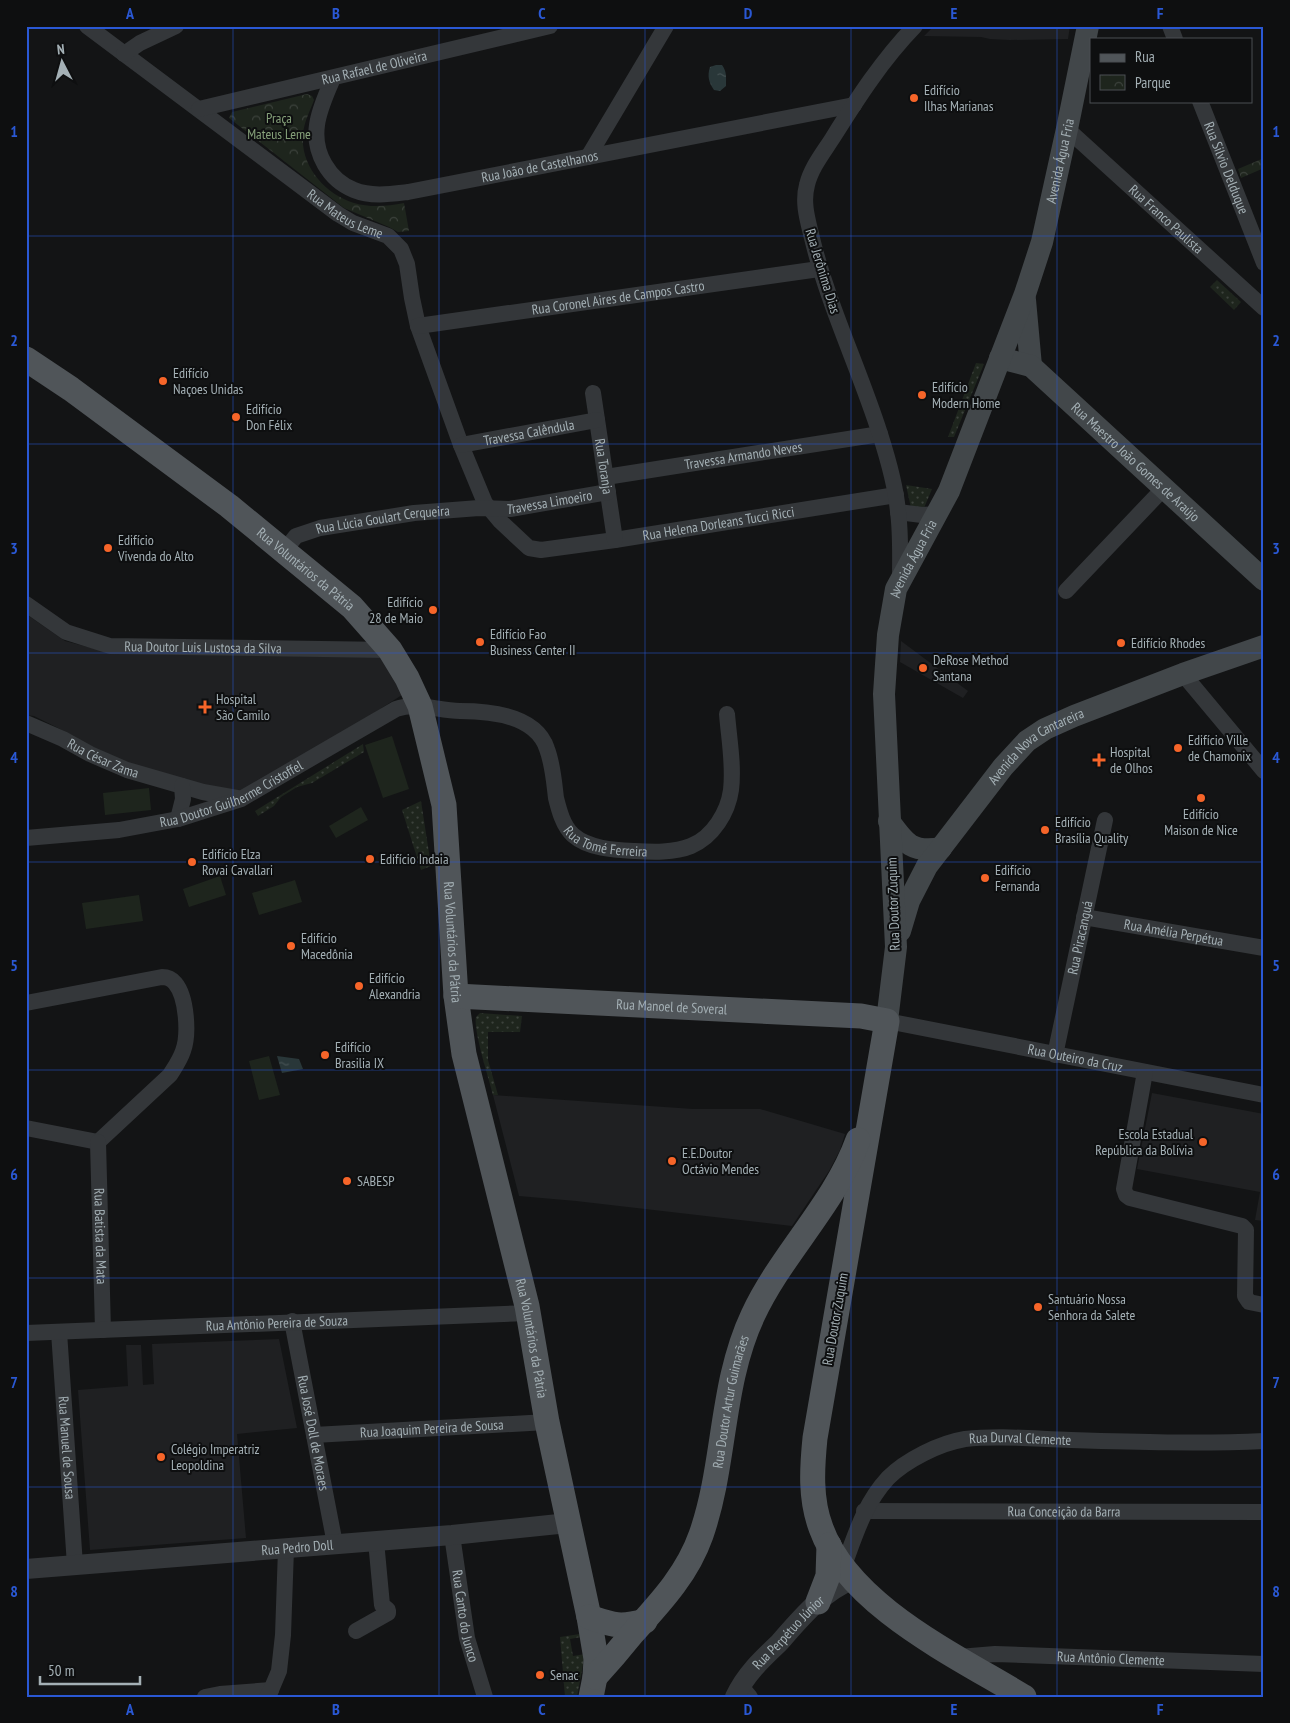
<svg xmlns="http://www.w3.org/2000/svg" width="1290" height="1723" viewBox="0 0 1290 1723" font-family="'PT Sans Narrow',sans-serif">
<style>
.built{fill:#1f2022}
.grass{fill:url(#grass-dots)}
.park{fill:url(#park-crowns)}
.pitch{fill:#1e251d}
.water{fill:url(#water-ripples)}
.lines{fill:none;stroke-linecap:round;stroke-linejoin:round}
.minor{stroke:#34373a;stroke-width:16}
.tertiary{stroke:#34373a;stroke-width:20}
.secondary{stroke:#42474a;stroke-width:22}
.primary{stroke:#505559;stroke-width:25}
.grid{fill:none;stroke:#2a58d4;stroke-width:1;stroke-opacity:0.55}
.poi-dot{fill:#f66529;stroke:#0e0f10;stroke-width:2}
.labels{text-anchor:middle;stroke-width:4;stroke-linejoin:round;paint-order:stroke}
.street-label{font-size:14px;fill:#a4b0b5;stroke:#0e0f10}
.poi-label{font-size:14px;fill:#a4b0b5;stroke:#0e0f10;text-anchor:start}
.park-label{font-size:14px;fill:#86a17a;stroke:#0e0f10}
.neatline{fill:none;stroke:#2a58d4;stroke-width:2}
.grid-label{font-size:16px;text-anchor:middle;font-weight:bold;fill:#2a58d4}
</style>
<defs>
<pattern id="grass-dots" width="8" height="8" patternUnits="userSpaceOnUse" patternTransform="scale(1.25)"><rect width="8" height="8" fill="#1e251d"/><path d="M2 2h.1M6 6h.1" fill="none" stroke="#3c423c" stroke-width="1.8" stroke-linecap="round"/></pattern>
<pattern id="park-crowns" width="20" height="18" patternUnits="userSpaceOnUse" patternTransform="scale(1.25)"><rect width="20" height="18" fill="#1e251d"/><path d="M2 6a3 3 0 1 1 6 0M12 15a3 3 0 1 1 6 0" fill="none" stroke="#3c423c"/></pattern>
<pattern id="water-ripples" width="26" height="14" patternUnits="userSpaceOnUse" patternTransform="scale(1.25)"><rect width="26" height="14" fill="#293739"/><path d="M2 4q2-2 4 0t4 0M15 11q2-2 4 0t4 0" fill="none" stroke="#455153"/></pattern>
</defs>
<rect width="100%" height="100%" fill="#131415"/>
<!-- built -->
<g class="built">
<path d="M934,26H1070L1068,39L1010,40L990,39L981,37L924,36Z"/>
<path d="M26,614L65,641L115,654L379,657L390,662L405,693L290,767L233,795L202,788L96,751L74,736L34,716L26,715Z"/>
<path d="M901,641L968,691L963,698L900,662Z"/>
<path d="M1152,1093L1264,1114V1221L1255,1220L1260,1192L1137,1169Z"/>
<path d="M493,1095L693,1109H760L845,1134L840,1150L829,1171L792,1226L576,1201L519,1196Z"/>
<path d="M279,1339L297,1428L237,1434L246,1538L90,1550L78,1390L128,1386L126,1345H141L143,1385L154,1384L152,1344Z"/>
</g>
<!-- grass -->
<g class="grass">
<path d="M1217,280L1241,302L1234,310L1210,287Z"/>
<path d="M976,363L984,364L954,437H948Z"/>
<path d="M906,485L932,489L924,508H911Z"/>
<path d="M363,744L364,752L312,783L297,787L281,797L274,806L258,816L255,811Z"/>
<path d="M421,801L431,866L421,870L402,810Z"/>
<path d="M480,1013L522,1016L520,1032H488V1060L498,1095H493C489,1079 473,1030 476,1017Z"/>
<path d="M580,1634L581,1637L570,1639L573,1656L585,1654L577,1697H565L560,1637Z"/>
</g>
<!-- park -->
<g class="park">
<path d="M307,94L312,96L314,100C310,111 304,122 303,134C300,166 325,194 354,203C371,208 388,206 404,203L409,231L398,232L389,227L344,208L229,118L232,112Z"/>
<path d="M1264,158V168L1241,178L1238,169Z"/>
</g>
<!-- pitch -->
<g class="pitch">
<path d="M392,736L409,789L383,798L365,745Z"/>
<path d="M149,788L151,810L105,815L103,793Z"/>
<path d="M361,807L368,820L336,838L329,826Z"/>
<path d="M220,876L226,895L189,907L183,889Z"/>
<path d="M295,880L302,902L259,915L252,893Z"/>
<path d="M139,895L143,921L86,929L82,903Z"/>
<path d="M269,1056L280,1095L259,1100L249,1061Z"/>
</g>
<!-- water -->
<g class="water">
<path d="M716,65H722C727,72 726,77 726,86L720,91L714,90C709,83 707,76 710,67Z"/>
<path d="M277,1056L299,1059L303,1069L282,1073Z"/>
</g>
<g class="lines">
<!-- minor -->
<g class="minor">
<path id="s1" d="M87,26L338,214L353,223L388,236L401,249L407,264L412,298L418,326L461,445L485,503L500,521L529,548L541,550L615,540L896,495"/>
<path d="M1170,26L1175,39"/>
<path d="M124,54L140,43L176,26"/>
<path id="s2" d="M333,78C327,93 319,109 317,125C313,153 329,180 354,190C371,197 391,194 408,192L854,105"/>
<path id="s3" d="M1200,101L1264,263"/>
<path id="s4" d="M199,109L550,26"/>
<path id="s5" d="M1067,129L1264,308"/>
<path d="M588,157L666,26"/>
<path id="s6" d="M418,326L819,269"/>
<path id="s7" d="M593,393L615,540"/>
<path id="s8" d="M461,445L597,420"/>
<path id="s9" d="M606,477L880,434"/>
<path d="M898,512L922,515L937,514"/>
<path id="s10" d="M284,551L296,536L320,528L414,513L479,508L510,509L608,492"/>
<path d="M900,580C900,557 901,534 898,512C896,486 888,459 880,434C859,368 828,305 812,238C808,221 802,203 807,185C811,168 823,153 832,139C857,99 882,60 915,26"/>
<path d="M1066,591L1163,489"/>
<path id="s11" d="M26,604L66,632L110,646L390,650"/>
<path d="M1183,674L1264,771"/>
<path id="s12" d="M26,723L63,739L90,754L127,770L203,792L237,798"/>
<path d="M178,819L183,799L182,786"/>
<path id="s13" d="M26,838L119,830L178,819L241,799L396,709C417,701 438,711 460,711C490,711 536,715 547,749C553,765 554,782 556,798C559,810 563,826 573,835C589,849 615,850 635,851C652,852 674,853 691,846C713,837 728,812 731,790C734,765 729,739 727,714"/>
<path id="s14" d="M1084,917L1264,948"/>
<path d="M26,1003L162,977C167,977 171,978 175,983C187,997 189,1035 183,1051C180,1060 175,1067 170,1075L98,1142"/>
<path id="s15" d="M887,1021L1264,1095"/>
<path id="s16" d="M1055,1055L1105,820"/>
<path d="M1145,1072L1124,1189L1126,1195L1130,1198L1242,1226L1246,1230L1245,1296L1249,1302L1264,1305"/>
<path d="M26,1128L98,1142"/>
<path id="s17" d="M98,1142L103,1330"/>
<path id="s18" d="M292,1321L335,1544"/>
<path id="s19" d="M59,1332L75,1565"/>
<path id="s20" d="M26,1333L529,1313"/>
<path id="s21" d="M314,1435L547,1422"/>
<path id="s22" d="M864,1511L1264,1512"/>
<path id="s23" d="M452,1535L467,1638L485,1697"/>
<path id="s24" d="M843,1568C855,1536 864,1504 888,1478C906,1460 940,1443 965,1439C1000,1435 1036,1439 1071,1440C1135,1442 1200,1444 1264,1441"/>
<path d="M356,1631L388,1613V1610L382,1605L376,1541"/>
<path id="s25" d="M959,1657L995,1654L1264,1664"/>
<path d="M740,1685L750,1697"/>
<path d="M205,1697L220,1694L271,1690"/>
<path d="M267,1697L271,1690L279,1671L283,1635L286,1549"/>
</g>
<!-- tertiary -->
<g class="tertiary">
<path id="s26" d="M26,1569L452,1535L568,1523"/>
<path id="s27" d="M735,1697C745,1675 762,1659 779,1643C800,1619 822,1592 852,1580"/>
</g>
<!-- secondary -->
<g class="secondary">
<path d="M1025,300L1031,366"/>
<path id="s28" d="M1000,358L1031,366L1264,580"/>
<path d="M889,821C905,843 911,853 941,848"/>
<path id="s29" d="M900,931L909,901L927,866L1003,767L1027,741L1045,729L1074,716L1183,674L1264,646"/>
<path id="s30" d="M887,1021L896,947L884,694L888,635L896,589L949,491L1025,294L1042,242L1067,129L1088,26"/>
</g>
<!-- primary -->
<g class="primary">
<path id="s31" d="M26,359L71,389L229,506L352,607L390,650L407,678L420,706L444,805L456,996L464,1054L527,1306L547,1422L589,1617L596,1659L595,1677L591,1697"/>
<path id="s32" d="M456,996L861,1016L887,1021L815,1438C812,1468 810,1499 821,1528C849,1606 957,1656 1024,1697"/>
<path d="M818,1602L828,1576L829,1545"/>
<path d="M589,1617C613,1625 619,1628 645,1621"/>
<path id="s33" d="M595,1677C608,1663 620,1649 632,1634C659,1604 687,1575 701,1535C726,1464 720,1385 753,1315C782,1253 835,1204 858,1140"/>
</g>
</g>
<!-- grid -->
<path class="grid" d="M233,26V1697M439,26V1697M645,26V1697M851,26V1697M1057,26V1697M26,236H1264M26,444H1264M26,653H1264M26,862H1264M26,1070H1264M26,1278H1264M26,1487H1264"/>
<!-- markers -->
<g class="poi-dot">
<circle cx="914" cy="98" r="5"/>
<circle cx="163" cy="381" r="5"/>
<circle cx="922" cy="395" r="5"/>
<circle cx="236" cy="417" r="5"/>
<circle cx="108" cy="548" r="5"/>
<circle cx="433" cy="610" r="5"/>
<circle cx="480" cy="642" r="5"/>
<circle cx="1121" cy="643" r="5"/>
<circle cx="923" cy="668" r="5"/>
<path d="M202.5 699.5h5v5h5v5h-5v5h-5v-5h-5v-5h5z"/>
<circle cx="1178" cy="748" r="5"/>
<path d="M1096.5 752.5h5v5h5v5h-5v5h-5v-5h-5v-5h5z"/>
<circle cx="1201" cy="798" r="5"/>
<circle cx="1045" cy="830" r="5"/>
<circle cx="370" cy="859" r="5"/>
<circle cx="192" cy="862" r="5"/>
<circle cx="985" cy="878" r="5"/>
<circle cx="291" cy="946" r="5"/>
<circle cx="359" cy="986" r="5"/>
<circle cx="325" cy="1055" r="5"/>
<circle cx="1203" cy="1142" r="5"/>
<circle cx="672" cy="1161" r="5"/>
<circle cx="347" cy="1181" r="5"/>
<circle cx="1038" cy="1307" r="5"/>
<circle cx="161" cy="1457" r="5"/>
<circle cx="540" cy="1675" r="5"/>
</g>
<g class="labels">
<!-- street labels -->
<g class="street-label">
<text dy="5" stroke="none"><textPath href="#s4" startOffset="180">Rua Rafael de Oliveira</textPath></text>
<text dy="5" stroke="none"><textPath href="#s30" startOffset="894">Avenida Água Fria</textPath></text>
<text dy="5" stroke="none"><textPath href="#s2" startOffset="319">Rua João de Castelhanos</textPath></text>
<text dy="5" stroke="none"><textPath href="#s3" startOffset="72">Rua Silvio Delduque</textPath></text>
<text dy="5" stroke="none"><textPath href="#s1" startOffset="320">Rua Mateus Leme</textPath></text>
<text dy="5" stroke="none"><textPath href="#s5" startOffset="134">Rua Franco Paulista</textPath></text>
<text transform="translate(823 271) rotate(73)" y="5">Rua Jerônima Dias</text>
<text dy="5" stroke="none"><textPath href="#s6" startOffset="202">Rua Coronel Aires de Campos Castro</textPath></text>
<text dy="5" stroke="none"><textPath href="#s8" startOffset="69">Travessa Calêndula</textPath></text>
<text dy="5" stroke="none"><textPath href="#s9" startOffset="139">Travessa Armando Neves</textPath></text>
<text dy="5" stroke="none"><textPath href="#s28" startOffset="174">Rua Maestro João Gomes de Araújo</textPath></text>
<text dy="5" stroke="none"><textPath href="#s7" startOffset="74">Rua Toranja</textPath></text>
<text dy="5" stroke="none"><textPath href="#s10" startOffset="276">Travessa Limoeiro</textPath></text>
<text dy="5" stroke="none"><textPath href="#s10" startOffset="108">Rua Lúcia Goulart Cerqueira</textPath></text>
<text dy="5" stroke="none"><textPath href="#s1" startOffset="910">Rua Helena Dorleans Tucci Ricci</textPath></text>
<text dy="5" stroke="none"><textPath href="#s30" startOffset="468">Avenida Água Fria</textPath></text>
<text dy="5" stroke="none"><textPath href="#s31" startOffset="350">Rua Voluntários da Pátria</textPath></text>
<text dy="5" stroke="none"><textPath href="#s11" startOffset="188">Rua Doutor Luis Lustosa da Silva</textPath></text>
<text dy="5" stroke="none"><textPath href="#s29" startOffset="235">Avenida Nova Cantareira</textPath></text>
<text dy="5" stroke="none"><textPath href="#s12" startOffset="85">Rua César Zama</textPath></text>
<text dy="5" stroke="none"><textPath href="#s13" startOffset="212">Rua Doutor Guilherme Cristoffel</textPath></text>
<text dy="5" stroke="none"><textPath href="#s13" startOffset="690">Rua Tomé Ferreira</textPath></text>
<text transform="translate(893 904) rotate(-92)" y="5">Rua Doutor Zuquim</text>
<text dy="5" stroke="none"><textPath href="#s14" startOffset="91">Rua Amélia Perpétua</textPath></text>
<text dy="5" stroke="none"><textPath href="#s16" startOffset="120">Rua Piracanguá</textPath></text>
<text dy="5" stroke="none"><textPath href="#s31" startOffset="770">Rua Voluntários da Pátria</textPath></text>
<text dy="5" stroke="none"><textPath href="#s32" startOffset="216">Rua Manoel de Soveral</textPath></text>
<text dy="5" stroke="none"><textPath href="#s15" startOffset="192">Rua Outeiro da Cruz</textPath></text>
<text dy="5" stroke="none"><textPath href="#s17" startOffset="94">Rua Batista da Mata</textPath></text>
<text transform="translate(835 1319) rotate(-80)" y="5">Rua Doutor Zuquim</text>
<text dy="5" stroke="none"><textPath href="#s20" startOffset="251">Rua Antônio Pereira de Souza</textPath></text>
<text dy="5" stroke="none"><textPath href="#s31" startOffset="1175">Rua Voluntários da Pátria</textPath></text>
<text dy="5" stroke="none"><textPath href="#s33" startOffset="315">Rua Doutor Artur Guimarães</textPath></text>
<text dy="5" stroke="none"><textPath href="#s21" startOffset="118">Rua Joaquim Pereira de Sousa</textPath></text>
<text dy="5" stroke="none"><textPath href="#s18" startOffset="114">Rua José Doll de Moraes</textPath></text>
<text dy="5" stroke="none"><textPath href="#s24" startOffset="244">Rua Durval Clemente</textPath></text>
<text dy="5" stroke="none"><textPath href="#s19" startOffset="116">Rua Manuel de Sousa</textPath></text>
<text dy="5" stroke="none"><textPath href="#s22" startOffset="200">Rua Conceição da Barra</textPath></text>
<text dy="5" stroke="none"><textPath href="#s26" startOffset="272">Rua Pedro Doll</textPath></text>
<text dy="5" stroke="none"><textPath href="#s23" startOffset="82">Rua Canto do Junco</textPath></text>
<text dy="5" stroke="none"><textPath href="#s27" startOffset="84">Rua Perpétuo Júnior</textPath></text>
<text dy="5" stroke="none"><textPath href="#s25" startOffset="152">Rua Antônio Clemente</textPath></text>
</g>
<!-- poi labels -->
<g class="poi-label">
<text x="924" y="95">Edifício<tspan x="924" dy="16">Ilhas Marianas</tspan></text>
<text x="173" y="378">Edifício<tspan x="173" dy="16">Naçoes Unidas</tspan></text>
<text x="932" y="392">Edifício<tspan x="932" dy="16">Modern Home</tspan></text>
<text x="246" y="414">Edifício<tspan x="246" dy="16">Don Félix</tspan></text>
<text x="118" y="545">Edifício<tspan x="118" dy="16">Vivenda do Alto</tspan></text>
<text x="423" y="607" text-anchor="end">Edifício<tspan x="423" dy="16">28 de Maio</tspan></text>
<text x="490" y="639">Edifício Fao<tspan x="490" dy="16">Business Center II</tspan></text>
<text x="1131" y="648">Edifício Rhodes</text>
<text x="933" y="665">DeRose Method<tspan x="933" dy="16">Santana</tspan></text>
<text x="216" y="704">Hospital<tspan x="216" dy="16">São Camilo</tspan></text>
<text x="1188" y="745">Edifício Ville<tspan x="1188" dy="16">de Chamonix</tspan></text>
<text x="1110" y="757">Hospital<tspan x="1110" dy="16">de Olhos</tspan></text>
<text x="1201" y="819" text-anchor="middle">Edifício<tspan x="1201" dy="16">Maison de Nice</tspan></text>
<text x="1055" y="827">Edifício<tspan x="1055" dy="16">Brasília Quality</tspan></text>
<text x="202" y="859">Edifício Elza<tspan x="202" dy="16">Rovai Cavallari</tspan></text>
<text x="380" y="864">Edifício Indaia</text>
<text x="995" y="875">Edifício<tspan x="995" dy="16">Fernanda</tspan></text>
<text x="301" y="943">Edifício<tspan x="301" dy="16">Macedônia</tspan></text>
<text x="369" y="983">Edifício<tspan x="369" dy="16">Alexandria</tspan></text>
<text x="335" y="1052">Edifício<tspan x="335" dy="16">Brasilia IX</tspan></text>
<text x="1193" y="1139" text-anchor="end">Escola Estadual<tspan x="1193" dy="16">República da Bolívia</tspan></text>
<text x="682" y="1158">E.E.Doutor<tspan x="682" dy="16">Octávio Mendes</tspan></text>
<text x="357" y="1186">SABESP</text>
<text x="1048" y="1304">Santuário Nossa<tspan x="1048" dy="16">Senhora da Salete</tspan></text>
<text x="171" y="1454">Colégio Imperatriz<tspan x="171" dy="16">Leopoldina</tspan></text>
<text x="550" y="1680">Senac</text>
</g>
<!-- park labels -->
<g class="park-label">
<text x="279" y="123">Praça<tspan x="279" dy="16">Mateus Leme</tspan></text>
</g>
</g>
<!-- border -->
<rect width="1290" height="1723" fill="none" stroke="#0e0f10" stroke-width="55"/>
<!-- legend -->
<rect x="1090" y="38" width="162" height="65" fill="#0e0f10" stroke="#4a4f52"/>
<rect x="1100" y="54" width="25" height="8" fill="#505559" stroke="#4a4f52"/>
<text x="1135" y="62" font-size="15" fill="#a4b0b5">Rua</text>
<rect x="1100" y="75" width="25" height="15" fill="url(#park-crowns)" stroke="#4a4f52"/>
<text x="1135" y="88" font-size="15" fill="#a4b0b5">Parque</text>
<!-- north arrow -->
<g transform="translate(62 62) rotate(354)" stroke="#0e0f10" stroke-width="4" paint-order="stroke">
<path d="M0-4L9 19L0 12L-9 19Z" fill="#a4b0b5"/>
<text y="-8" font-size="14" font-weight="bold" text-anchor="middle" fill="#a4b0b5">N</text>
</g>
<!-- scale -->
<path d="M40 1676v8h100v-8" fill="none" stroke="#a4b0b5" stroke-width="2.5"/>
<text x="48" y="1676" font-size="15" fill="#a4b0b5" stroke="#0e0f10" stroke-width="4" paint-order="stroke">50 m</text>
<rect x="28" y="28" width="1234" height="1668" class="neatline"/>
<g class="grid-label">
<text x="130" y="19">A</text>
<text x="336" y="19">B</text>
<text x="542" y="19">C</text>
<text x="748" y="19">D</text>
<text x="954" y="19">E</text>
<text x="1160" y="19">F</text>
<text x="14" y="137">1</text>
<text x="1276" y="137">1</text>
<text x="14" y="346">2</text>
<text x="1276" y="346">2</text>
<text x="14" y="554">3</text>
<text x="1276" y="554">3</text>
<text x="14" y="763">4</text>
<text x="1276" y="763">4</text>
<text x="14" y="971">5</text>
<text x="1276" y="971">5</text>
<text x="14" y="1180">6</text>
<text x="1276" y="1180">6</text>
<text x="14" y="1388">7</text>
<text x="1276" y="1388">7</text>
<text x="14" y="1597">8</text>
<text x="1276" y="1597">8</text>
<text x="130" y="1715">A</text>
<text x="336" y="1715">B</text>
<text x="542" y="1715">C</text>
<text x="748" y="1715">D</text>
<text x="954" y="1715">E</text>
<text x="1160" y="1715">F</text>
</g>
</svg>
